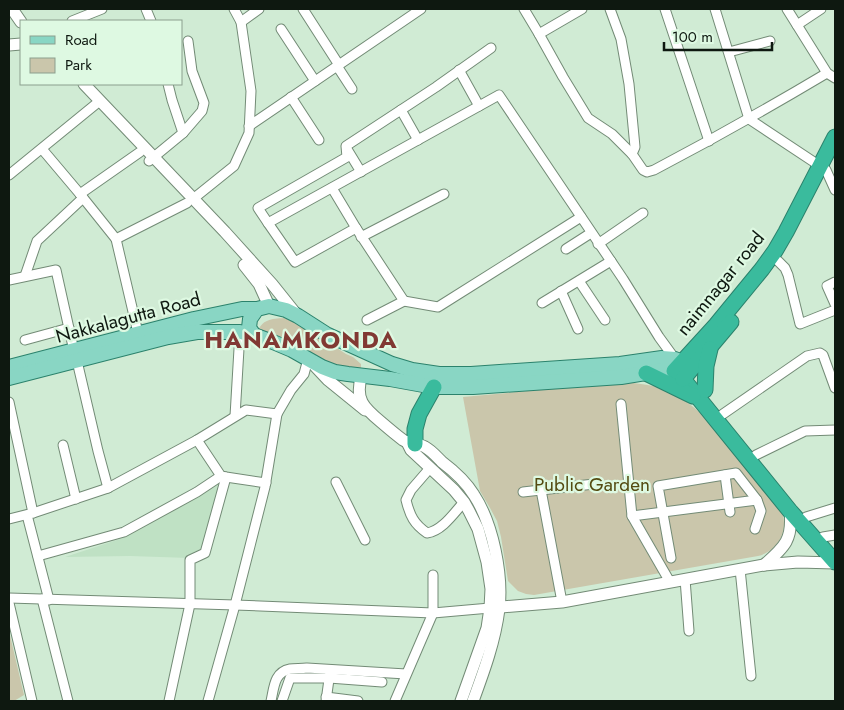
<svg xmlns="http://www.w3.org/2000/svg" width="844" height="710" viewBox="0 0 844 710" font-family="Jost,sans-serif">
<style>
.built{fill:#bfe1c4}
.green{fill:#cac6ab}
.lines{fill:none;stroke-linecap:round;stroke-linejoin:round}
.street-casing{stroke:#738b76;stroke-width:11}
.secondary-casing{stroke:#738b76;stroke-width:13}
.primary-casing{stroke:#2b826c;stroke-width:16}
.highway-casing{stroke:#2b826c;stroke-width:17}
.street{stroke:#fff;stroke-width:9}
.secondary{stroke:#fff;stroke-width:11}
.primary{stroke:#89d6c4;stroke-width:14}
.highway{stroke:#3abb9d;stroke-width:15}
.labels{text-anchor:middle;stroke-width:4.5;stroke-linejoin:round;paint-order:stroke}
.street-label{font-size:19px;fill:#0e1810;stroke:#def9e2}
.park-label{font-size:19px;fill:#544b11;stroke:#def9e2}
.district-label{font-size:24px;font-weight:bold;letter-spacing:1px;fill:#813933;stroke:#def9e2}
</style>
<rect width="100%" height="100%" fill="#d0ebd4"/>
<!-- built -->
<path class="built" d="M219,480L216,503L205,549L190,558L130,556L65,557L123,538L170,512Z"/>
<!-- green -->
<g class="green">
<path d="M284,318L296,323L309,330L346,354L353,357L361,364V371L346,372L257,333C262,319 271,319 284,318Z"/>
<path d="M625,382C634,383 644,384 653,386C670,389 687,401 699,412L781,510C790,529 778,551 758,556L534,595L526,594L518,591L508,581L501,537L497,521L490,508L480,491L463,397Z"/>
<path d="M9,631L24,695L14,701H9Z"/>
</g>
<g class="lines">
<defs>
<g id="street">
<path d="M146,9L151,21"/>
<path d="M303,9L339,65"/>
<path d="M524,9L539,34L563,77L588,118L612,134L632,154L643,170L647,172L654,170C713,139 770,107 827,73"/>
<path d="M610,9L621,39L629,84L635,147L632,154"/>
<path d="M665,9L709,141"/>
<path d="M715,9L749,119L826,170L835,190"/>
<path d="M787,9L827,73L835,78"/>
<path d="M72,21L102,9"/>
<path d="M241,22L259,9"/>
<path d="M797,25L821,9"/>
<path d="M281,29L315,81"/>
<path d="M539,34L582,9"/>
<path d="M729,52L770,41"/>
<path d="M337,66L352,89"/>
<path d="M459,70L479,106"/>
<path d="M291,97L319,140"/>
<path d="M401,110L418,140"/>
<path d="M249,126L421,9"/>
<path d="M183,133L202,111L204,103L192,71L188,41"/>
<path d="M42,149L80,194L116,239L187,203"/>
<path d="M347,149L361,172"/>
<path d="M149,161L183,133L172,100L168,84"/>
<path d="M9,175L96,104"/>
<path d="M332,188L356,228L404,301"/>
<path d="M80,194L140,152"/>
<path d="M193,199L234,166L249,133L251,91L241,22L234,9"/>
<path d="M268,223L258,208L347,157L346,146L436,87L491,48"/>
<path d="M356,228L295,262L268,223L499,95L623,279L659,337L675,359"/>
<path d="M361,237L444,194"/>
<path d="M116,239L138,333"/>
<path d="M598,244L643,213"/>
<path d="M566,249L591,233"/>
<path d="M778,261L785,268L788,275L800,324L835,310"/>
<path d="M25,276L37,241L83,198"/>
<path d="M9,280L56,270L74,351"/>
<path d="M579,281L605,320"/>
<path d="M835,282L827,286L835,304"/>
<path d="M561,291L578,329"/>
<path d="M542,303L611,261"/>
<path d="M367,320L404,301L438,307L581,217"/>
<path d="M25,340L69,328"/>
<path d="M77,361L98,451L108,488"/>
<path d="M9,402L33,513"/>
<path d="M621,404L632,516L670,582"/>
<path d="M723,414L807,356L820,353L823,355L835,388"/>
<path d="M235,416L240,332"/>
<path d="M197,440L221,476L226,477L266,483"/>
<path d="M63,445L76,499"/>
<path d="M756,455L805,431L835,430"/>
<path d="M430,468L411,490L406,500C410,516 414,524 427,533C442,531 454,513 464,502"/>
<path d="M725,475L730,512"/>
<path d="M336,482L365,540"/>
<path d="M541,490L562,602"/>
<path d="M523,492L594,484"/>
<path d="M27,515L49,600"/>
<path d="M632,516L757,500"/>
<path d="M806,517L835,508"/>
<path d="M9,519L33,513L108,488L197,440L246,410L277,414L291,390L304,374L308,359"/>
<path d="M823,537L835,535"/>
<path d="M38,556L124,532L197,492L221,476"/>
<path d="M671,558L658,486L736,473L757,500L761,511L755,529"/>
<path d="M740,569L751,676"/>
<path d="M685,579L689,631"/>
<path d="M9,598L235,605L433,613L490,608"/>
<path d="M42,599L68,701"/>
<path d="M9,603L32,701"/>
<path d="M326,697L358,701"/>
<path d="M169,701L190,604V560L205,553L226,477"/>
<path d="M208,701L235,605L265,487L277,414"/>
<path d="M271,701C274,688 274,672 290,669C295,668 301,669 307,668L406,674"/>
<path d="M282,701L290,678H329L382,682"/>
<path d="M326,701L330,672"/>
<path d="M395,701L433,613V575"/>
</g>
<g id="secondary">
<path d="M12,9L21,22"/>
<path d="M9,45L21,44"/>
<path d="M84,84L225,232L272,284L296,314"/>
<path d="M244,265L259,284L269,306"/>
<path d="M312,363L328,380L365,410"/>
<path d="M362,375C354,399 364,408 381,422C388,428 395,434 403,440C410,444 418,443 425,447C431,450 437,457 442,462C454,471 466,482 474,495C493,524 503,575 499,609C495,641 484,671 473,701"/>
<path d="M407,442L411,450L454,490L464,502L469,511L478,529L487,562L491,589L490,608L487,628L461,701"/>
<path d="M764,565C785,547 793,539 790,511"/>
<path d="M490,608L562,602L764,565L798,562L835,563"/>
</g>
<g id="primary">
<path d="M254,335L249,328L250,319L257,309L269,306L286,310L298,316L326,334L392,364L412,370L439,374H471L620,364L662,358L675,359L682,362"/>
<path d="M9,367L194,319L242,309H257"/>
<path d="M9,378L168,337L197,332H240L254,335L273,342L292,350L322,367L335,372L348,374L390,379L434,387H473L621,377L664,370L674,371"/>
</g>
<g id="highway">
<path d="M835,137L786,232L775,251L762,269L716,325L674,371L683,379L790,511L835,562"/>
<path d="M646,373L693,396"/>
<path d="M683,379L731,322"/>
<path d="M705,390L706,366L710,349"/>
<path d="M415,444V429L419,414L434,387"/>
</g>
</defs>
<!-- street casing -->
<use href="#street" class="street-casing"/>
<!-- secondary casing -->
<use href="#secondary" class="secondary-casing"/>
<!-- primary casing -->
<use href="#primary" class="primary-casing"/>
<!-- highway casing -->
<use href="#highway" class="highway-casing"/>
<!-- street -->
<use href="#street" class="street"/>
<!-- secondary -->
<use href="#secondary" class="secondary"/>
<!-- primary -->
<use href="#primary" class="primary"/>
<!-- highway -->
<use href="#highway" class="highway"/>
</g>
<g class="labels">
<!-- street labels -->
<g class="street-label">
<text transform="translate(720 283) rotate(-51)" y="7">naimnagar road</text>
<text transform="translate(128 317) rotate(-15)" y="7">Nakkalagutta Road</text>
</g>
<!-- park labels -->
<g class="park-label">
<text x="592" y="491">Public Garden</text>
</g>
<!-- district labels -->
<g class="district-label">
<text x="301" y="348">HANAMKONDA</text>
</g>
</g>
<!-- border -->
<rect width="844" height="710" fill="none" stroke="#0e1810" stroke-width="20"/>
<!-- legend -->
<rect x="20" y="20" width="162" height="65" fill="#def9e2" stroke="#8b9f8e"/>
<rect x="30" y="36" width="25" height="8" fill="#89d6c4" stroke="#8b9f8e"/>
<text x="65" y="45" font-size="15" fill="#0e1810">Road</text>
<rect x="30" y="58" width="25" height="15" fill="#cac6ab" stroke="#8b9f8e"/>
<text x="65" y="70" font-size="15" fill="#0e1810">Park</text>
<!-- scale -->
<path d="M664 42v8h108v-8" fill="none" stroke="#0e1810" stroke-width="2.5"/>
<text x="672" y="42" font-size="15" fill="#0e1810" stroke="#def9e2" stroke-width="4" paint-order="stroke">100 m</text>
</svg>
